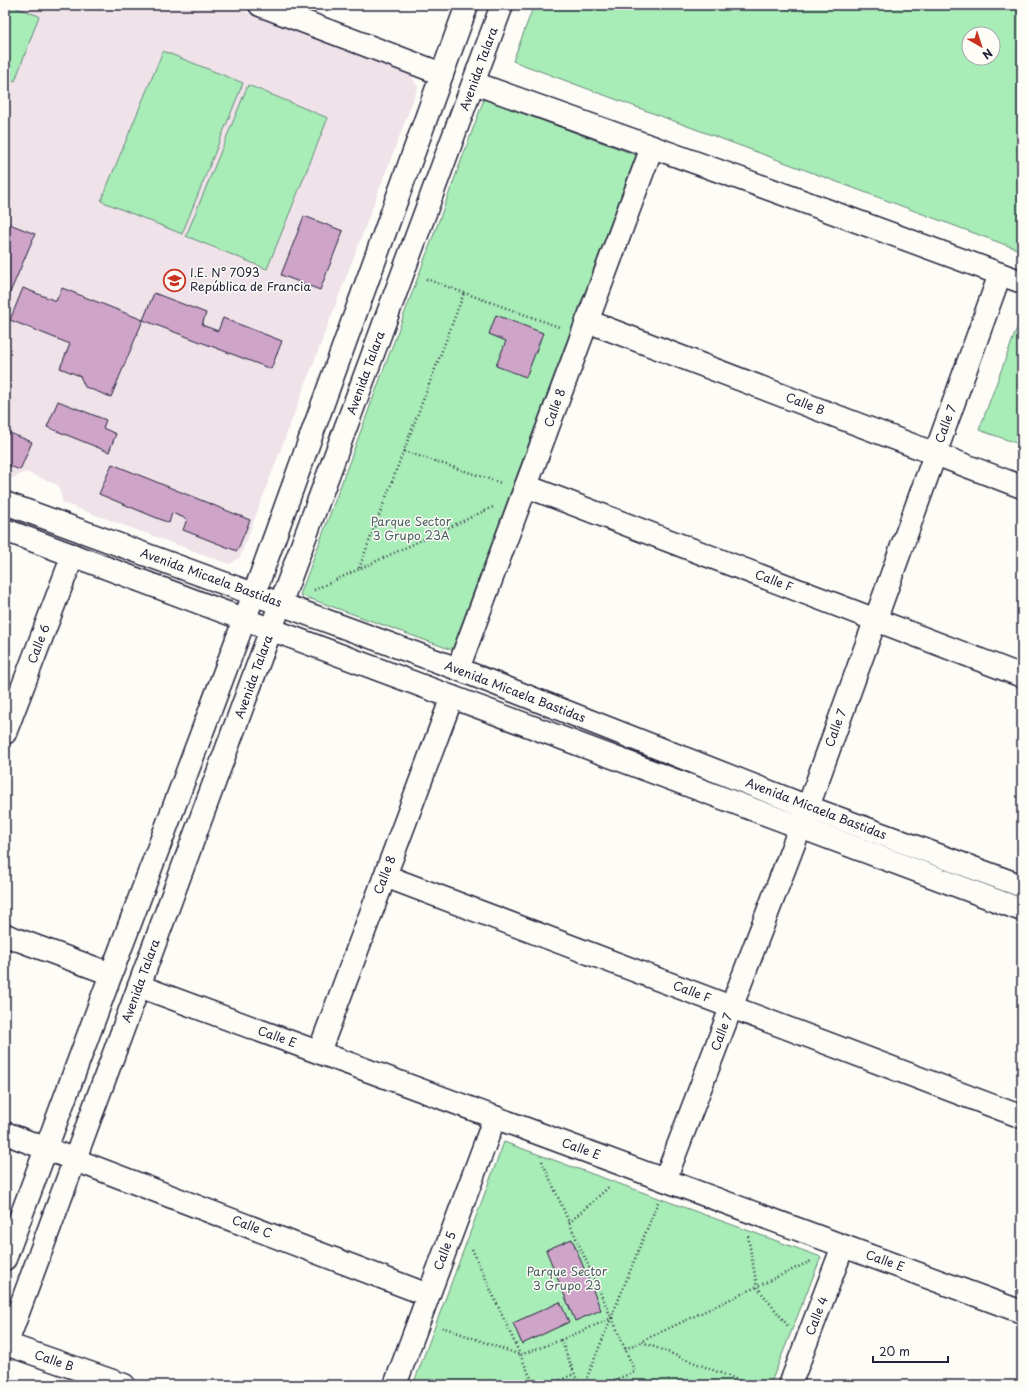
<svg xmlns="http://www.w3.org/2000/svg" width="1027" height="1390" viewBox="0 0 1027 1390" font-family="'Playpen Sans',sans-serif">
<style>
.built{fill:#efe2e9}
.green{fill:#a8ecb7;stroke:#658779;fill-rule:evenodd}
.building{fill:#cea4c9;stroke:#22223b}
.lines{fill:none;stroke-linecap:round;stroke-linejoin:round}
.minor-casing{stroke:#22223b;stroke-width:25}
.path{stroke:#22223b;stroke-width:2.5;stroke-dasharray:1 3;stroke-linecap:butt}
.minor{stroke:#fdfcf7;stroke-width:22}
.labels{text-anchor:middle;stroke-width:3;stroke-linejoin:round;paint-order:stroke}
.street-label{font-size:12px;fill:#22223b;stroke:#fdfcf7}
.poi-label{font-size:12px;fill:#22223b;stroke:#fdfcf7;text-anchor:start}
.park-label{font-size:12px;fill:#4a5f60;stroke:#fdfcf7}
</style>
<rect width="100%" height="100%" fill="#fdfcf7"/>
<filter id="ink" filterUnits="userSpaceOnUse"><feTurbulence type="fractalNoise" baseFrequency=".025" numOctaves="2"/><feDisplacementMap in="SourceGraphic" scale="8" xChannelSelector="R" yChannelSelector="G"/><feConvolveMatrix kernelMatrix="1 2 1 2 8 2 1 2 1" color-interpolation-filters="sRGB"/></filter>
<g filter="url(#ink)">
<!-- built -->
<path class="built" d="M5,5H227L410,74L418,87L240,557L230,564L63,503L58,485L26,472L8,480L5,479Z"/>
<!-- green -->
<g class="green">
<path d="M5,5H9L39,16L15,81L5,78Z"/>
<path d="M534,5H1022V251L513,61ZM969,34H993V58H969Z"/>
<path d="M163,51L243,83L182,234L101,201Z"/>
<path d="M248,85L328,118L267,269L186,236Z"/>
<path d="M484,99L636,155L452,650L300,595Z"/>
<path d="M1021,317L1022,318V445L979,430Z"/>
<path d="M504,1142L821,1257L770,1385H413Z"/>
</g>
<!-- building -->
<g class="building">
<path d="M304,216L343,231L320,290L281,275Z"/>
<path d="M7,223L35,234L9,295L5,293V228Z"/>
<path d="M23,288L56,301L62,288L143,320L111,397L85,387L80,376L60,368L70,344L10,320Z"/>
<path d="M154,293L206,313L202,325L218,331L223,318L282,341L271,369L143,320Z"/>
<path d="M496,315L543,333L526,377L496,366L506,341L489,334Z"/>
<path d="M58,401L106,420L103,428L116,434L109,452L47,427Z"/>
<path d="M5,431L32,442L20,470L5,464Z"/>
<path d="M112,464L250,520L237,551L183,530L187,519L172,513L169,523L99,494Z"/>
<path d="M572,1239L601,1310L575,1321L546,1250Z"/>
<path d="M560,1302L569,1322L522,1344L513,1323Z"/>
</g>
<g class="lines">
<defs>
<g id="minor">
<path d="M260,5L442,74"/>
<path d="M474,83L772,190L1022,282"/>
<path d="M587,321L1022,487"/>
<path d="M526,486L1022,676"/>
<path d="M5,503L458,669L808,807L1022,886"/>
<path d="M5,530L1022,910"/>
<path d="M458,669L652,147"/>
<path d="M5,733L73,555"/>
<path d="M385,876L1022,1117"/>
<path d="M5,935L111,974"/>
<path d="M139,986L1022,1312"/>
<path d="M319,1052L452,697"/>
<path d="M5,1133L428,1295"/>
<path d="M665,1180L808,807L1000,274"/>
<path d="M5,1259L111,974L254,594L467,5"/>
<path d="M6,1344L124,1385"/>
<path d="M5,1348L502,5"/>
<path d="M395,1385L495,1117"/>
<path d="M790,1385L843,1246"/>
</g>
</defs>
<!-- minor casing -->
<use href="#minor" class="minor-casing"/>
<!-- path -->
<g class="path">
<path d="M426,279L559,327"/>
<path d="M404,451L501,483"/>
<path d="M359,568L464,293"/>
<path d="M314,590L493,507"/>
<path d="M542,1161L611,1317"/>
<path d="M569,1223L610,1186"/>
<path d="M748,1236L757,1287L788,1326"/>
<path d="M472,1249L534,1385"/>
<path d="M442,1327L520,1355L561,1340"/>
<path d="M642,1342L751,1385"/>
<path d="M625,1349L811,1261"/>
<path d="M549,1385L574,1374"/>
<path d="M579,1385L561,1340L612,1318L635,1372L600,1385"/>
<path d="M584,1385L658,1202"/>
</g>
<!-- minor -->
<use href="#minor" class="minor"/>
</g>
</g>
<!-- icons -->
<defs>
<symbol id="school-ring" viewBox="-11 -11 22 22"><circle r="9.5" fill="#fdfcf7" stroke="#c8321e" stroke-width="1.5"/><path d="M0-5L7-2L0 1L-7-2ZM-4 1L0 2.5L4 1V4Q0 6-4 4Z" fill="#c8321e"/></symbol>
</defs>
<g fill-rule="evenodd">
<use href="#school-ring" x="162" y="268" width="25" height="25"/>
</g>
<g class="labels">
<!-- street labels -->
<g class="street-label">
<text transform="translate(479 69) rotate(-70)" y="4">Avenida Talara</text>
<text transform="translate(366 373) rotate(-70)" y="4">Avenida Talara</text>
<text transform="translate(805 404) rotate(21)" y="4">Calle B</text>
<text transform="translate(555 408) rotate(-70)" y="4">Calle 8</text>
<text transform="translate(946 424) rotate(-70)" y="4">Calle 7</text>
<text transform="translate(211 578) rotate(20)" y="4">Avenida Micaela Bastidas</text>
<text transform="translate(774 581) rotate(21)" y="4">Calle F</text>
<text transform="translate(39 644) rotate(-69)" y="4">Calle 6</text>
<text transform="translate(254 677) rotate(-70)" y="4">Avenida Talara</text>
<text transform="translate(515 692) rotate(21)" y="4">Avenida Micaela Bastidas</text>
<text transform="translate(836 728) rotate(-70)" y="4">Calle 7</text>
<text transform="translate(816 809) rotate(21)" y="4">Avenida Micaela Bastidas</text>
<text transform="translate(385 875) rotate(-69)" y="4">Calle 8</text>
<text transform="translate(141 981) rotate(-70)" y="4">Avenida Talara</text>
<text transform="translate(692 992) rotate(21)" y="4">Calle F</text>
<text transform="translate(722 1032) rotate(-69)" y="4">Calle 7</text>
<text transform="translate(277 1037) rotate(20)" y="4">Calle E</text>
<text transform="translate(581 1149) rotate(20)" y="4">Calle E</text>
<text transform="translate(252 1227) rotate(21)" y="4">Calle C</text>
<text transform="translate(445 1251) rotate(-69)" y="4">Calle 5</text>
<text transform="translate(885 1261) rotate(20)" y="4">Calle E</text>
<text transform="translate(817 1316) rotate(-69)" y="4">Calle 4</text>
<text transform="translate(54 1361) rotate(19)" y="4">Calle B</text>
</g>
<!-- poi labels -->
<g class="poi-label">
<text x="190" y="277">I.E. N° 7093<tspan x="190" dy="14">República de Francia</tspan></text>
</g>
<!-- park labels -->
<g class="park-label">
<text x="411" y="526">Parque Sector<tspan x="411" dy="14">3 Grupo 23A</tspan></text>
<text x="567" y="1276">Parque Sector<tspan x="567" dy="14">3 Grupo 23</tspan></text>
</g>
</g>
<!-- margin -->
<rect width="1027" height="1390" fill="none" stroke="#fdfcf7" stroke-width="20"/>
<rect x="10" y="10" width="1007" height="1370" fill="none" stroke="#22223b" stroke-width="1.5" filter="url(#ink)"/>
<!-- north arrow -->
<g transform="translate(981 46) rotate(141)"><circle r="19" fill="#fdfcf7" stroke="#a5a5ac"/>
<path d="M0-3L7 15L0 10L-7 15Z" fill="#c8321e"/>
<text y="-6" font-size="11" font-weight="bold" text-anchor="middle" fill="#22223b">N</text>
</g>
<!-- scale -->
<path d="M873 1356v6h75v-6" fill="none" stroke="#22223b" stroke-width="2"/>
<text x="879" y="1356" font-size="12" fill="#22223b" stroke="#fdfcf7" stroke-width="3" paint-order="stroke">20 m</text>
</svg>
